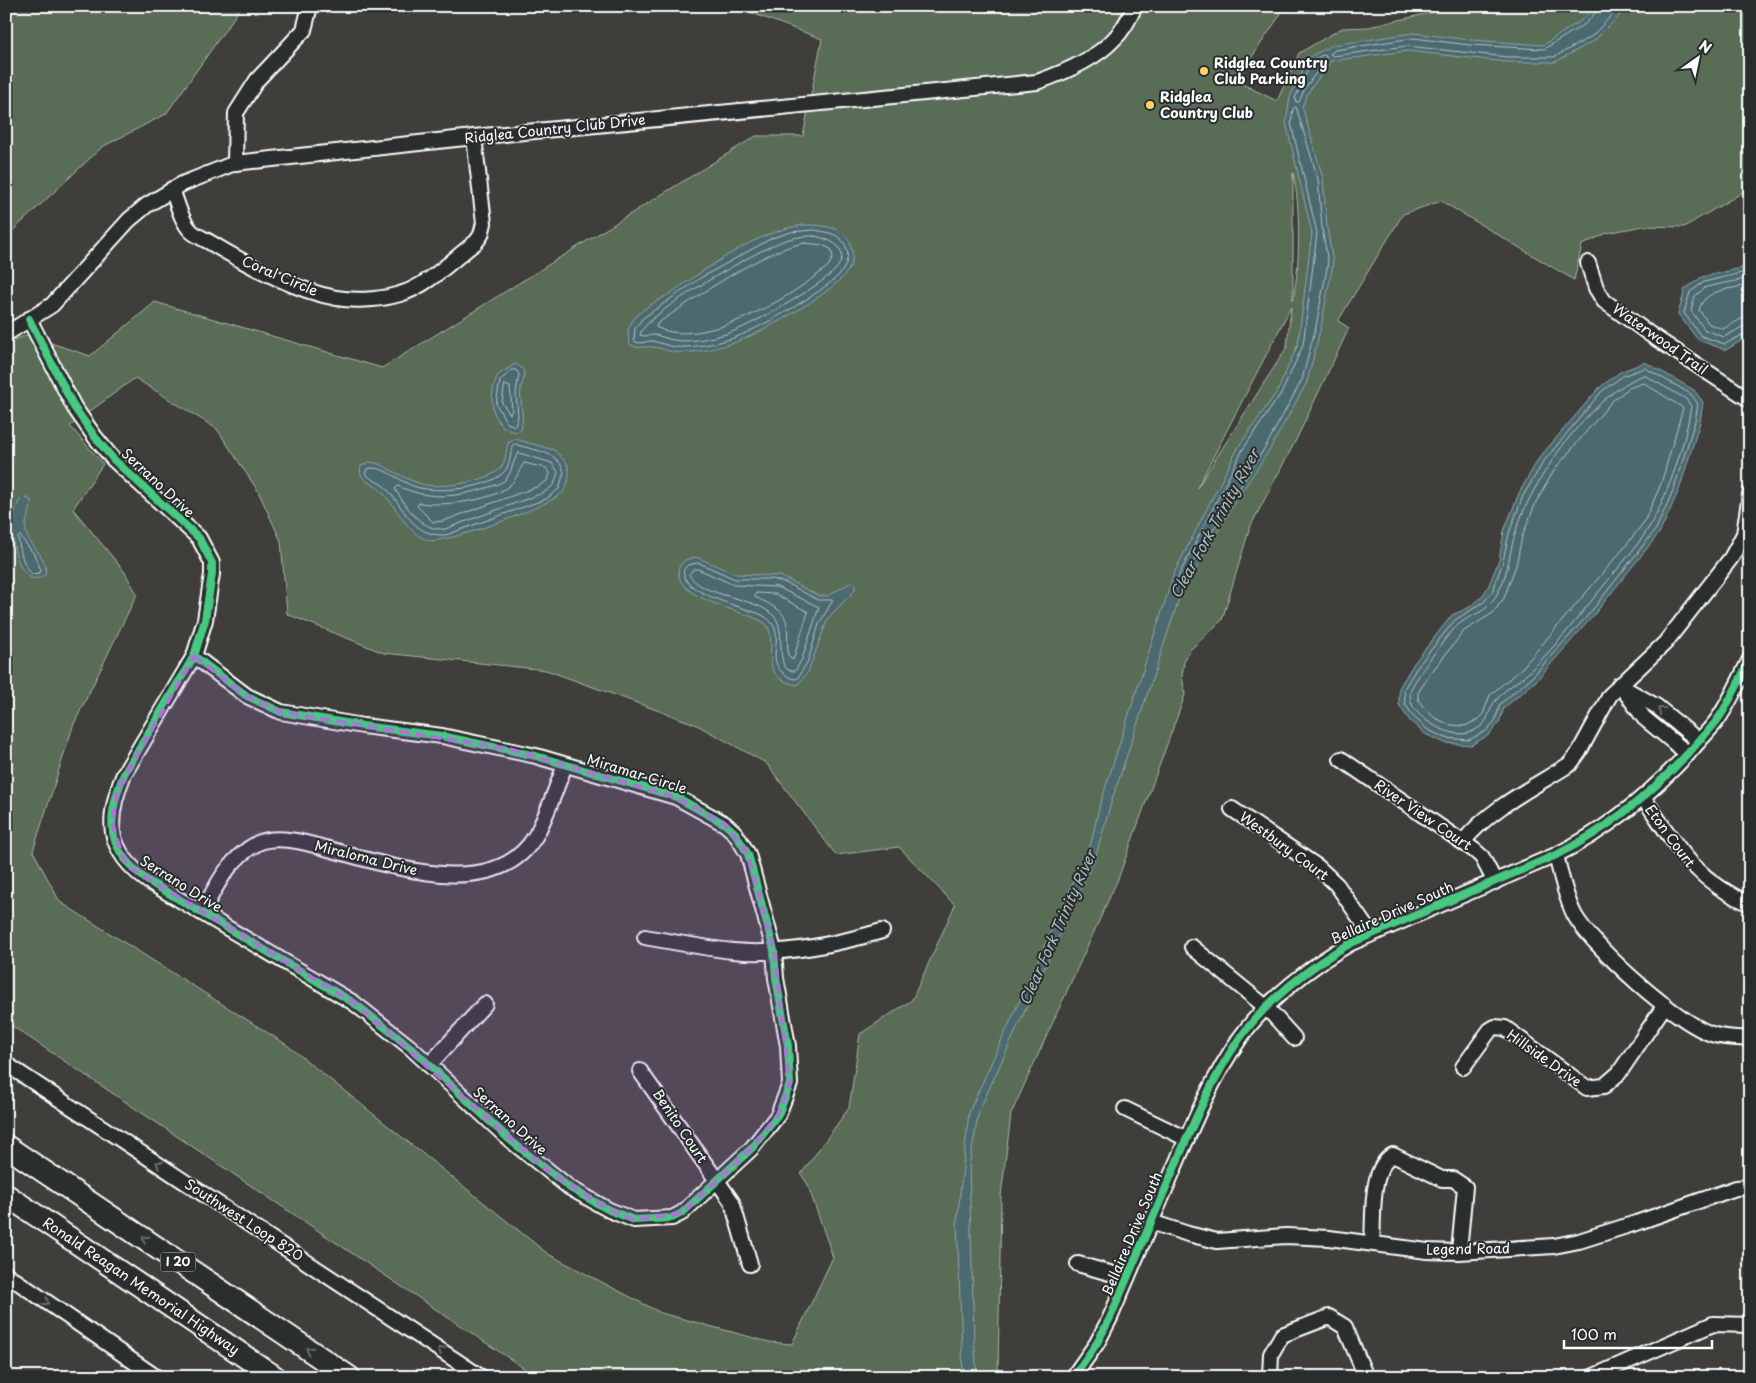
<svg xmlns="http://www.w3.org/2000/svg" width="1756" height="1383" viewBox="0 0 1756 1383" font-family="'Playpen Sans',sans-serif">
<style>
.green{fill:#586c56;stroke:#acb6aa;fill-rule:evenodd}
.water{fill:#4c6a6f;stroke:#94a6a9}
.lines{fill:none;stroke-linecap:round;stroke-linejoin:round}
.shore{stroke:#b7c3c5;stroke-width:1}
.minor-casing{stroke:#fff;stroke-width:18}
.highway-casing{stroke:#fff;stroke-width:25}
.minor{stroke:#2a2d2e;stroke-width:14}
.highway{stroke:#2a2d2e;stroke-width:21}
.cycleway-casing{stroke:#2a2d2e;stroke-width:11}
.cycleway{stroke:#46c982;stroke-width:8}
.oneway{stroke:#6a6c6d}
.marked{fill:#a976d5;fill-opacity:0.2;stroke:#a976d5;stroke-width:4;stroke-dasharray:10 6;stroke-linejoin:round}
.poi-dot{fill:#ffd166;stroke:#2a2d2e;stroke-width:2}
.labels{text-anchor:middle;stroke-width:4;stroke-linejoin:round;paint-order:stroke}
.shield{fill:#2a2d2e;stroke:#bfc0c0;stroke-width:1}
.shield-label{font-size:12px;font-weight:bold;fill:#fff}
.poi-label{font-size:14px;font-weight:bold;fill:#fff;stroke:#2a2d2e;text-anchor:start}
.street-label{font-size:14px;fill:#fff;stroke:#2a2d2e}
.water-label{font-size:15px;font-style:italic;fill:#aebcbe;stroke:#2a2d2e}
</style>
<rect width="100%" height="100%" fill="#3f3e3a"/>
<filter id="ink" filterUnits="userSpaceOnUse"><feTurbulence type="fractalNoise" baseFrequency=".02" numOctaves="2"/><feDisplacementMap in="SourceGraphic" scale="10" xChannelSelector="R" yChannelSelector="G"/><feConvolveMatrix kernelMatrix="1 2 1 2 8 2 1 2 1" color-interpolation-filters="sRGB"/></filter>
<g filter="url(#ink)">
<!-- green -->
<g class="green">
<path d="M6,6H242L166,114L102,147L6,237Z"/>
<path d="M733,6H1286L1236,81L1277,101L1299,53L1342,28L1369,27L1459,6H1750V188L1684,227L1643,226L1607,233L1582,245L1574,280L1441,201L1403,214L1338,321L1349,328L1296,440L1250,527L1222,620L1190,650L1184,662L1182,676L1185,695L1118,879L1011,1114L1001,1196L998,1377H537L6,1022V343L27,335L90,356L155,302L382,368L756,136H803L822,39ZM1293,173C1301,207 1300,266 1293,300ZM1291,307L1287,347L1197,488ZM135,378L217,429L258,491L281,541L287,614L384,653L546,670L695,724L766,763L836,855L899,847L955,905L912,1000L860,1034L849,1108L801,1174L807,1183L833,1257L792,1344L769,1342L661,1313L548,1254L287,1045L60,902L33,851L73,726L137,594L124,571L73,509L103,464L70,426Z"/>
</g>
<!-- water -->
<g class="water">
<path d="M1595,6H1629L1594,41L1555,62H1507L1407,51L1331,61L1309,91L1302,106L1323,178L1327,227L1333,263L1321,327L1307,382L1270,449L1235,502L1180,596L1111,803L1095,858L979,1111L969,1166L974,1337L977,1377H963L957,1221L969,1112L1091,843L1099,808L1174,573L1239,446L1278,390L1298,344L1312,233L1286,123L1290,97L1309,57L1333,45L1413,33L1471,40L1543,45L1582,20Z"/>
<path d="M803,225C819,225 843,225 850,243C854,253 853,263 847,272C833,293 755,337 730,344C713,349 692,354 674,352C666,351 659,347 652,347C643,346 638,350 630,344C628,338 627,332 630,325C638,309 657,302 672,292C711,266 755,232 803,225Z"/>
<path d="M1750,266V335L1726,350L1698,340L1678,314L1685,289L1702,277Z"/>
<path d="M1645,362L1694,390L1703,402L1700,422L1679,490L1660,532L1593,616L1536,681L1504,708L1499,723L1489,735L1471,745L1445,743L1425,734L1410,721L1399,705V688L1414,663L1452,615L1468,608L1481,598L1488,587L1499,560L1504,531L1519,493L1539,458L1599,388L1620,372Z"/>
<path d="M515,364C519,366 523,368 524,372C525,377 522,383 521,388C519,403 525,415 521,430L515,432C489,426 488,394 498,375Z"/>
<path d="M515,439L554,450L567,463L569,471C569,478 568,486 563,492C552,505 443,546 427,540C405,532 396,504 380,490C372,482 357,481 361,466L370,462L379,464C394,471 408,481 425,485C441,488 493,482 502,466C506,460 506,450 508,443Z"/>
<path d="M23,497L31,500C32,513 22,523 27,536C33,549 49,559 45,575C16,596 1,515 23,497Z"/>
<path d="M696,557L736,574L780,576L819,596H827L850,583L855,584V590L828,618L808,672L797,685C754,676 780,645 766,624C745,609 671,600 679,567L685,560Z"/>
</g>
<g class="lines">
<!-- shore -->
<g class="shore">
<path d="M1598,6L1597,11L1585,24L1544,49L1470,45L1413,38L1335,50L1330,54L1333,56L1407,46L1507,57H1554L1591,37L1621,6"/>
<path d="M1323,55L1326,56V59L1305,88L1299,102H1296L1295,98L1312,61Z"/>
<path d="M1296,107L1318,179L1322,228L1328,263L1316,326L1302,380L1266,446L1178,586L1176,584L1179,575L1243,449L1282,392L1303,345L1317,233L1291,123L1293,109Z"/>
<path d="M814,230C828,232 843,234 847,250C849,259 845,268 839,275C822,293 755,331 731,339C714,344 692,348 674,347C667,346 659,342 652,341C645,341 641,345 634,341L635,328L643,318L702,277L772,238L791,232Z"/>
<path d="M814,236C832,239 853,250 835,270C819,287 748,328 726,334C710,338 690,343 673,340C667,339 661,336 655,335C649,335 645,337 640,335C642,315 760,249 783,241C794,237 803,236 814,236Z"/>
<path d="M805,243L822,245L831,249L833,257L829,265C795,296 702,351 656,327L658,323C696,298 761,250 805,243Z"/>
<path d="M1750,271L1704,282L1690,292L1684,313L1701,336L1725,344L1750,331"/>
<path d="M1750,278L1706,287L1695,296L1691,311L1705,330L1724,337L1744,326L1750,325"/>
<path d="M1750,285C1731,289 1704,289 1699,310L1709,324L1723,329L1741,319L1750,317"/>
<path d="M1645,368L1691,394L1698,404L1695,421L1674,488L1656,529L1590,613L1532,677L1500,704L1495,721L1486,731L1469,740L1446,738L1428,730L1414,717L1405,704L1404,689L1418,666L1455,620L1484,602L1493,590L1503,561L1509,533L1523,496L1544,461L1602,391L1623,376Z"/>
<path d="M512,370H516L519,374L516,393L518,417L515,426L507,423L496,404L500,381Z"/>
<path d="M1644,375L1686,399L1691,406C1685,445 1670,489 1651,524C1640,543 1624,561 1610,578C1586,607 1556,647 1528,673C1518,682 1506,688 1497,699C1485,712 1493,722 1471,732C1453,740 1417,720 1411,702C1410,699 1410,692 1411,689C1417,676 1448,633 1459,624C1475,612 1485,615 1497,594C1508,576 1509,554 1515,534C1530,482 1592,393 1644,375Z"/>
<path d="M1644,383L1683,408L1661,484L1644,522L1624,548L1523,667L1490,695L1483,714L1477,720L1465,726L1450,725L1435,718L1424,708L1418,699V693L1430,674L1464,631L1493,613L1504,598L1516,565L1522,537L1536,502L1555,469L1612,401L1629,388Z"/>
<path d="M505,385L510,387L512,410L510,414L502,403Z"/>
<path d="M515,444C533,451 558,450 564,472L559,489L546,499L446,535C411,537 405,507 384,486C378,481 370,480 365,473L367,469C382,464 399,481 413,486C433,494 494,490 507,468C510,462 511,453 512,446Z"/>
<path d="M519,453L552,463L558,472L554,485L543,493L445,529C421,531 407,508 395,489L398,486C426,499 450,498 480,490C488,487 499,485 505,480C513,472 512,460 519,453Z"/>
<path d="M524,463L546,468L550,473L548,480L539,486L443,521L433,522L417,506L419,503C442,506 492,502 510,485C517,479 519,470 524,463Z"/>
<path d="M20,536L34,554L41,570L39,573L32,574C23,567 20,549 18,538Z"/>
<path d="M699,563L735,579H772L786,583L818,600H833L819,624L808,661L797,679C791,679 787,676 783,673C768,659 780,645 775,629C773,622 767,618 762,615C745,607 677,593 684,569L688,565Z"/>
<path d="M694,569H698L734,585L777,587L819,607L802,659L795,671C772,673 788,630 774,616C753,595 705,599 689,575Z"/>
<path d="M756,593L775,594L808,612L793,660L788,655C786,617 794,615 755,597Z"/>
</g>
<defs>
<g id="minor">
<path d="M235,163L236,113L257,80L304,30L310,6"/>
<path d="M172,189C177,202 181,221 191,231C196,236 205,239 211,243C246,264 303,295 344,299C361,301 384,299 400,294C428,286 453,259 476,242L481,235L484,223L474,137"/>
<path d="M1588,263L1596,288L1604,301L1651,335L1750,400"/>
<path d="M29,319L74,407L95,437L113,459L199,538L212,563V574L205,620L194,656L124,774C105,820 106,850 148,881L354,1003L410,1047L510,1140L570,1188L609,1210L634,1220L672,1218L682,1213L752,1148L778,1115L790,1084L788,1046L776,978L774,950L748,854L735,833L725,824L676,797L536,756L442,736L363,726L281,712L247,696L194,656"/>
<path d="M6,334L52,305L129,220L147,205L182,184L235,163L474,137L1037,82C1063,73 1095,60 1114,39C1124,30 1129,18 1135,6"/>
<path d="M1619,685L1656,706L1699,741"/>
<path d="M1623,689L1644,718L1688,754"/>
<path d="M1341,759L1474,850L1482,857L1495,882"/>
<path d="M1643,797C1676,845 1694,880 1750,904"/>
<path d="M1232,809L1318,867L1337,885L1370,933"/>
<path d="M1463,842C1490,808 1534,787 1570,764L1579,752L1610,695L1665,643L1731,558L1744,534L1750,494"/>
<path d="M1556,855C1561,875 1565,896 1574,914C1590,945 1681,1027 1715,1035C1726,1038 1739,1038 1750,1039"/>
<path d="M202,913C216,886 229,858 258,843C276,834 307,843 325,848C385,864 496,905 536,835C548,813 556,788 565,765"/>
<path d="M645,937C674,942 704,948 733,951C780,956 837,944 882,931"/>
<path d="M1192,947L1267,1008L1294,1038"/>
<path d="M6,1064L481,1377"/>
<path d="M429,1065L485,1004"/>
<path d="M1463,1067L1490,1030L1495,1027L1505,1028L1587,1088L1604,1086L1619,1073L1665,1005"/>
<path d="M640,1071L732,1202L750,1264"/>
<path d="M1125,1109L1187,1139"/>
<path d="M1151,1222L1188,1234L1217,1241L1286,1236L1329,1238L1427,1251L1459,1252L1554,1246L1579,1241L1636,1223L1736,1188L1750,1187"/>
<path d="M1372,1242C1374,1218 1369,1168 1393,1155L1442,1179H1453L1465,1187L1459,1252"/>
<path d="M1078,1264L1127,1278"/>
<path d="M6,1274L156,1377"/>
<path d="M1073,1377L1097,1343L1110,1318C1131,1269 1152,1220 1173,1171C1192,1126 1212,1078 1240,1038C1266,1001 1312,965 1351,943L1556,855C1609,829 1654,791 1693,748C1701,738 1711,729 1718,719C1731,700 1740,679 1750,659"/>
<path d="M1270,1377L1271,1354L1282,1335L1329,1317L1345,1327L1366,1377"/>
<path d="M1592,1377L1713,1324L1750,1325"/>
</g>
<g id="highway">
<path d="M6,1146L349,1377"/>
<path d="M6,1195L275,1377"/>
</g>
</defs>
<!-- minor casing -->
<use href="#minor" class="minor-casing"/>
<!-- highway casing -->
<use href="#highway" class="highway-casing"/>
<!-- minor -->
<use href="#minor" class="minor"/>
<!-- highway -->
<use href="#highway" class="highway"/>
<defs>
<g id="cycleway">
<path d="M29,319L74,407L95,437L113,459L199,538L212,563V574L205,620L194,656L124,774C105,820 106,850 148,881L354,1003L410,1047L510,1140L570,1188L609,1210L634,1220L672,1218L682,1213L752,1148L778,1115L790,1084L788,1046L776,978L774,950L748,854L735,833L725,824L676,797L536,756L442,736L363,726L281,712L247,696L194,656"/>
<path d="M1073,1377L1097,1343L1110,1318C1131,1269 1152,1220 1173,1171C1192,1126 1212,1078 1240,1038C1266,1001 1312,965 1351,943L1556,855C1609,829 1654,791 1693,748C1701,738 1711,729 1718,719C1731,700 1740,679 1750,659"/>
</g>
</defs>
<!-- cycleway casing -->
<use href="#cycleway" class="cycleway-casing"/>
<!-- cycleway -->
<use href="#cycleway" class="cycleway"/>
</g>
<!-- one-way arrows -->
<defs><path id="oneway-chevron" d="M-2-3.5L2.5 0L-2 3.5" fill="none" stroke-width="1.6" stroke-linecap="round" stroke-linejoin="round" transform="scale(1.25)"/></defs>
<g class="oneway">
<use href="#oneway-chevron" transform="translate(1661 710) rotate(-142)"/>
<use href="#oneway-chevron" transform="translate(159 1164) rotate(-147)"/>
<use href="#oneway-chevron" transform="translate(145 1239) rotate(-146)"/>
<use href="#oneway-chevron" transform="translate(46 1302) rotate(35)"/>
<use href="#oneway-chevron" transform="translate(309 1350) rotate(-146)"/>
<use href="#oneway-chevron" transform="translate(441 1350) rotate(-147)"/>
</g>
</g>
<!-- marked area -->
<path class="marked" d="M194,656L247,696L281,712L509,749L676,797L725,824L748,854L774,950L790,1084L778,1115L752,1148L682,1213L634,1220L609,1210L548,1171L354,1003L130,868L122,856L112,823L117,790Z"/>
<!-- markers -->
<g class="poi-dot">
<circle cx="1204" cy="71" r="5"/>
<circle cx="1150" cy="105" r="5"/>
</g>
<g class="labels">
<!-- shield labels -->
<rect class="shield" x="160.5" y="1252.5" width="35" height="19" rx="4"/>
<g class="shield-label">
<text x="178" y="1266">I 20</text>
</g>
<!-- poi labels -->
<g class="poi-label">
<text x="1214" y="68">Ridglea Country<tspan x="1214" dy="16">Club Parking</tspan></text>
<text x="1160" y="102">Ridglea<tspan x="1160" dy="16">Country Club</tspan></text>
</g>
<!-- street labels -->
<g class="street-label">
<text transform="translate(555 129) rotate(-6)" y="5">Ridglea Country Club Drive</text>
<text transform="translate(280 276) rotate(23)" y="5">Coral Circle</text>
<text transform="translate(1660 339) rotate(35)" y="5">Waterwood Trail</text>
<text transform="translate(158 483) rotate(43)" y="5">Serrano Drive</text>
<text transform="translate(637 774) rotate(17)" y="5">Miramar Circle</text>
<text transform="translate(1423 815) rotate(34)" y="5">River View Court</text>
<text transform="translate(1670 836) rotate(54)" y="5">Eton Court</text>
<text transform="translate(1284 846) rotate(36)" y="5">Westbury Court</text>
<text transform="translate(366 858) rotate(14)" y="5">Miraloma Drive</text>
<text transform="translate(181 884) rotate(32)" y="5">Serrano Drive</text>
<text transform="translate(1392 913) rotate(-24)" y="5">Bellaire Drive South</text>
<text transform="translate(1544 1058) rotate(35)" y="5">Hillside Drive</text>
<text transform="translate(510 1121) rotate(42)" y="5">Serrano Drive</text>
<text transform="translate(680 1126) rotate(56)" y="5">Benito Court</text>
<text transform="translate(244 1220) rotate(33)" y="5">Southwest Loop 820</text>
<text transform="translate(1132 1234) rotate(-67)" y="5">Bellaire Drive South</text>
<text transform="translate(1468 1249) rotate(-1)" y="5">Legend Road</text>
<text transform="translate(141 1286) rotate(34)" y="5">Ronald Reagan Memorial Highway</text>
</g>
<!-- water labels -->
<g class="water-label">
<text transform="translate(1215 524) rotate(-61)" y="5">Clear Fork Trinity River</text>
<text transform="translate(1058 928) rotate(-66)" y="5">Clear Fork Trinity River</text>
</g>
</g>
<!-- margin -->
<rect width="1756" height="1383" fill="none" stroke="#2a2d2e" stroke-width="25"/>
<rect x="12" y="12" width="1731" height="1358" fill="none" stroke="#fff" stroke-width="2" filter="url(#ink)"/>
<!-- north arrow -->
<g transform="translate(1698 58) rotate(33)" stroke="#2a2d2e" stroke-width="4" paint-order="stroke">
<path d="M0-4L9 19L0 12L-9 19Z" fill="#ffffff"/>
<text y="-8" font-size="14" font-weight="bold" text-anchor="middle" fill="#ffffff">N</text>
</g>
<!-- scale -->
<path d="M1564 1340v8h148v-8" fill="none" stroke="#ffffff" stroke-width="2.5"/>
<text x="1571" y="1340" font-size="15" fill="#ffffff" stroke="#2a2d2e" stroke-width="4" paint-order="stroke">100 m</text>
</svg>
